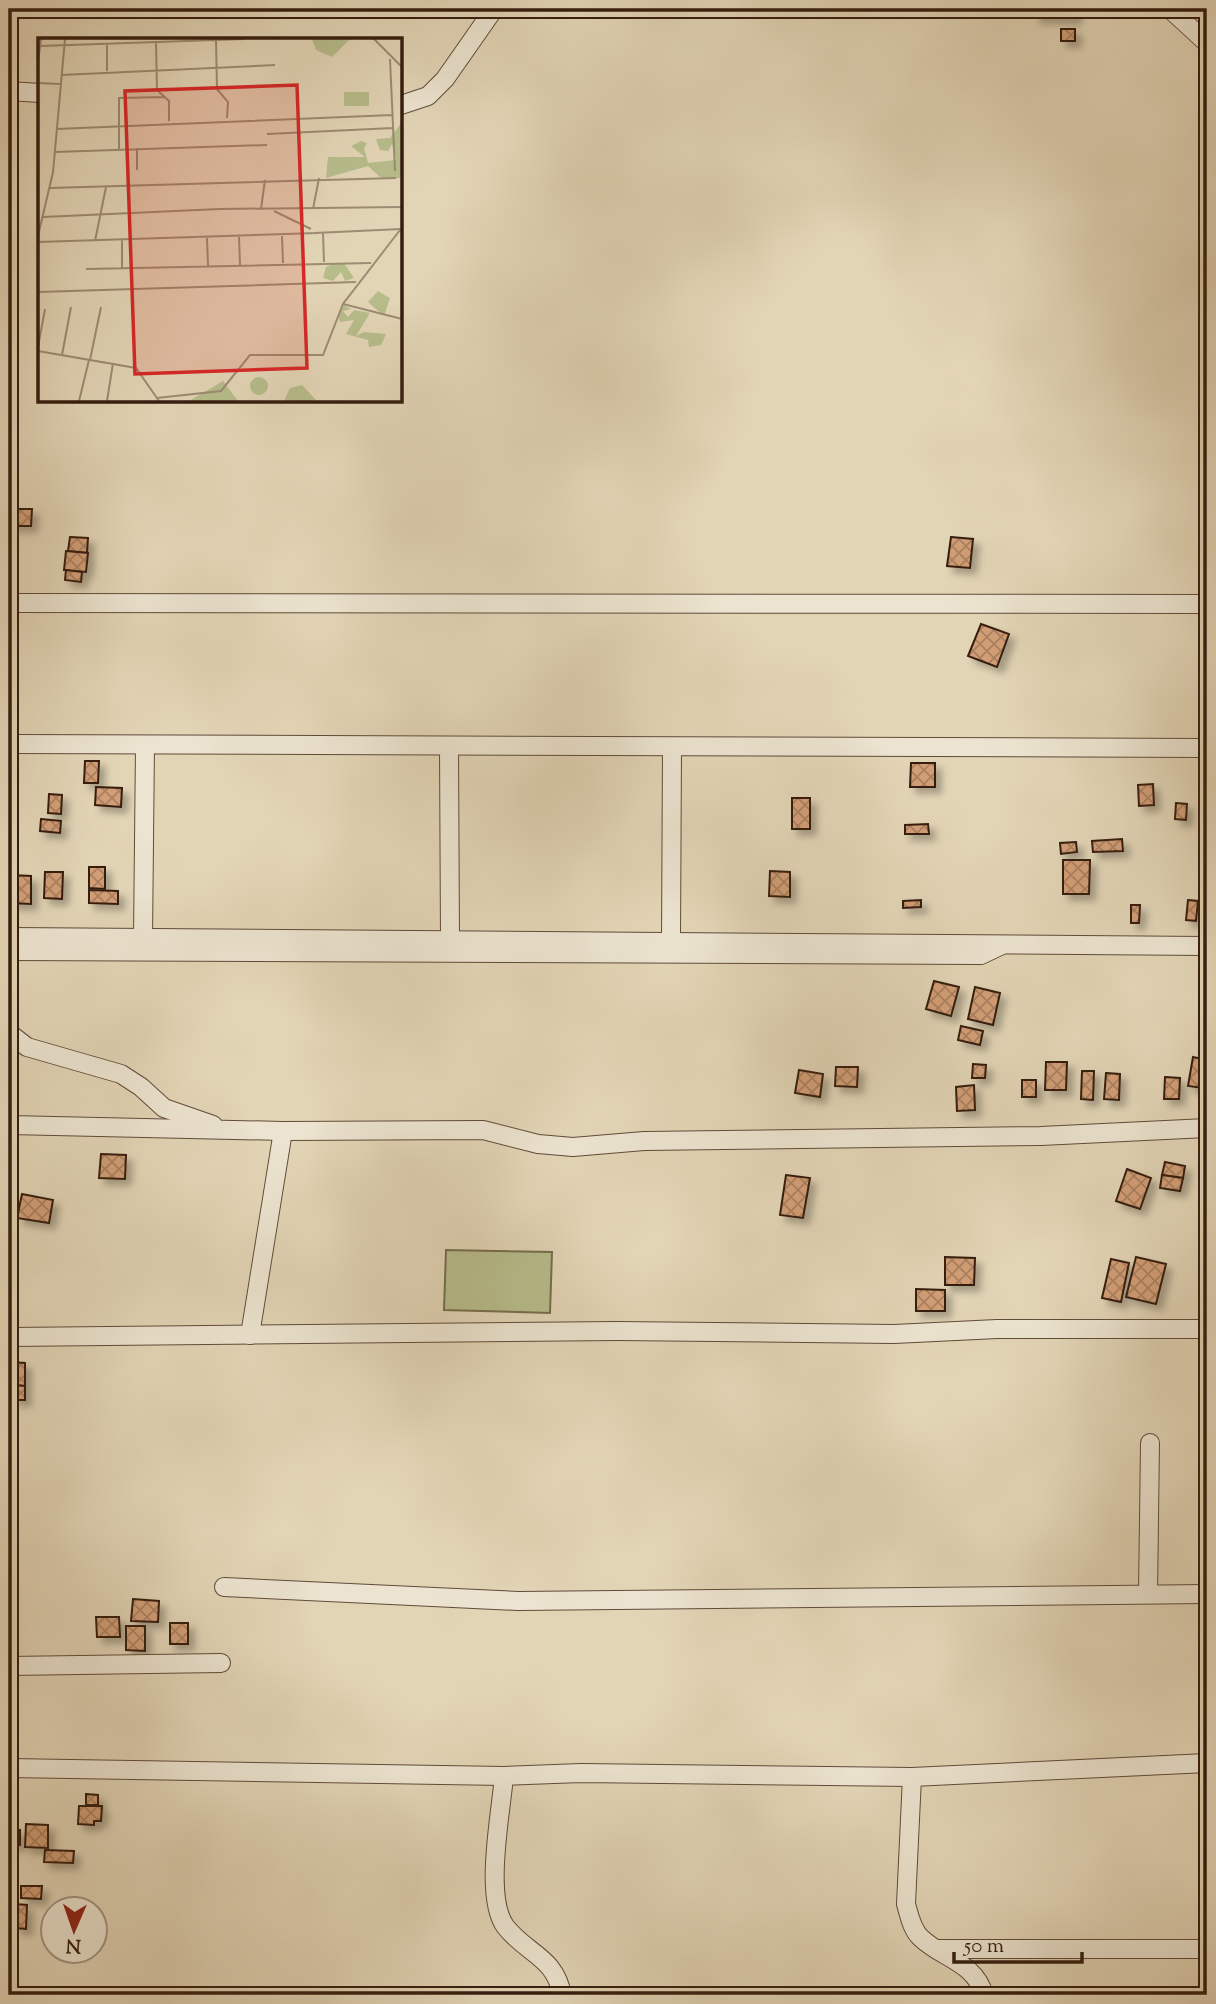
<svg xmlns="http://www.w3.org/2000/svg" width="1216" height="2004" viewBox="0 0 1216 2004" font-family="'Sorts Mill Goudy',serif">
<style>
.green{fill:#b7bc8b;stroke:#766c4d;stroke-width:2}
.building{fill:url(#building-cross-hatch);stroke:#351d0f;stroke-width:2;filter:url(#shadow)}
.lines{fill:none;stroke-linecap:round;stroke-linejoin:round}
.minor-casing{stroke:#604b39;stroke-width:20}
.minor{stroke:#ece4d0;stroke-width:18}
.inset-road{fill:none;stroke:#9d8b73;stroke-width:2}
.view{fill:#d62828;fill-opacity:0.15;stroke:#d62828;stroke-width:3.5}
.inset-edge{fill:none;stroke:#351d0f;stroke-width:3.5}
</style>
<defs>
<pattern id="building-cross-hatch" width="8" height="8" patternUnits="userSpaceOnUse" patternTransform="scale(1.75)"><rect width="8" height="8" fill="#d29e76"/><path d="M0 0l8 8M0 8l8-8" fill="none" stroke="#ab805f"/></pattern>
<filter id="shadow"><feDropShadow dx="6" dy="6" stdDeviation="3.5" flood-color="#0004"/></filter>
</defs>
<rect width="100%" height="100%" fill="#e2d5b6"/>
<filter id="stains"><feTurbulence type="fractalNoise" baseFrequency=".00286" numOctaves="4"/><feColorMatrix values="0 0 0 0 .2 0 0 0 0 .09 0 0 0 0 .02 0 0 0 .5 -.17"/></filter>
<radialGradient id="worn" r=".72"><stop offset=".6" stop-color="#630" stop-opacity="0"/><stop offset="1" stop-color="#630" stop-opacity=".3"/></radialGradient>
<!-- green -->
<path class="green" d="M446,1250L552,1252L550,1313L444,1310Z"/>
<!-- building -->
<g class="building">
<path d="M1034,9H1076L1075,18L1034,17Z"/>
<rect x="1061" y="29" width="14" height="12"/>
<path d="M9,509H32L31,526H9Z"/>
<path d="M70,537L88,538L87,553L68,551Z"/>
<path d="M951,537L973,539L970,568L947,566Z"/>
<path d="M66,551L88,553L86,572L64,570Z"/>
<path d="M66,570L82,572L81,582L65,580Z"/>
<path d="M981,624L1009,634L997,667L968,656Z"/>
<path d="M85,761H99L98,783H84Z"/>
<path d="M911,763H935V787H910Z"/>
<path d="M1153,784L1154,805L1139,806L1138,785Z"/>
<path d="M96,787L122,788L121,807L95,805Z"/>
<path d="M49,794L62,795L61,814L48,813Z"/>
<rect x="792" y="798" width="18" height="31"/>
<path d="M1176,803L1187,804L1186,820L1175,819Z"/>
<path d="M41,819L61,821L60,833L40,831Z"/>
<path d="M928,824L929,834H905V825Z"/>
<path d="M1122,839L1123,851L1093,852L1092,841Z"/>
<path d="M1076,842L1077,852L1061,854L1060,843Z"/>
<path d="M1063,860H1090L1089,894H1063Z"/>
<path d="M89,867H105V889L89,888Z"/>
<path d="M770,871L790,872V897L769,896Z"/>
<path d="M45,872H63L62,899L44,898Z"/>
<path d="M11,875L31,876V904L10,903Z"/>
<path d="M89,890L118,891V904L89,903Z"/>
<path d="M921,900V907L903,908V901Z"/>
<path d="M1188,900L1198,901L1196,921L1186,920Z"/>
<path d="M1131,905H1140L1139,923H1131Z"/>
<path d="M934,981L959,987L951,1016L926,1009Z"/>
<path d="M975,987L1000,993L993,1025L968,1019Z"/>
<path d="M961,1026L983,1031L980,1045L958,1040Z"/>
<path d="M1193,1057L1207,1060L1203,1088L1188,1086Z"/>
<path d="M1046,1062H1067L1066,1090H1045Z"/>
<path d="M973,1064L986,1065L985,1078H972Z"/>
<path d="M836,1067H858L857,1087L835,1086Z"/>
<path d="M799,1070L823,1074L820,1097L795,1093Z"/>
<path d="M1082,1071H1094L1093,1100L1081,1099Z"/>
<path d="M1106,1073L1120,1074L1119,1100L1104,1099Z"/>
<path d="M1165,1077L1180,1078L1179,1099H1164Z"/>
<rect x="1022" y="1080" width="14" height="17"/>
<path d="M974,1085L975,1110L957,1111L956,1087Z"/>
<path d="M101,1154L126,1155L125,1179L99,1178Z"/>
<path d="M1165,1162L1185,1166L1183,1178L1162,1175Z"/>
<path d="M1127,1169L1151,1178L1140,1209L1116,1201Z"/>
<path d="M786,1175L810,1178L803,1218L780,1215Z"/>
<path d="M1162,1175L1183,1178L1180,1191L1160,1188Z"/>
<path d="M22,1194L53,1200L49,1223L17,1218Z"/>
<path d="M945,1257L975,1258L974,1285H945Z"/>
<path d="M1136,1257L1166,1264L1156,1304L1126,1297Z"/>
<path d="M1111,1259L1129,1263L1121,1302L1102,1298Z"/>
<path d="M916,1289L945,1290V1311H916Z"/>
<path d="M11,1362L25,1363V1386L10,1385Z"/>
<path d="M13,1385L25,1386V1400H13Z"/>
<path d="M133,1599L159,1601L158,1622L131,1621Z"/>
<path d="M96,1617H119L120,1637H97Z"/>
<rect x="170" y="1623" width="18" height="21"/>
<path d="M126,1626H145V1651L126,1650Z"/>
<path d="M86,1794L98,1795V1805H86Z"/>
<path d="M79,1806H102L101,1821H94V1825L78,1824Z"/>
<path d="M26,1824L48,1825V1848L25,1847Z"/>
<path d="M9,1830H20V1845L9,1844Z"/>
<path d="M45,1850L74,1851L73,1863L44,1862Z"/>
<path d="M21,1886H42L41,1899L21,1898Z"/>
<path d="M15,1904L27,1905L26,1929L15,1928Z"/>
</g>
<g class="lines">
<defs>
<g id="minor">
<path d="M1170,9L1207,43"/>
<path d="M9,91L40,93"/>
<path d="M401,105L428,96L445,79L494,9"/>
<path d="M9,603L1207,604"/>
<path d="M9,744L1207,748"/>
<path d="M449,746L450,939"/>
<path d="M9,937L1207,946"/>
<path d="M143,938L145,745"/>
<path d="M671,941L672,747"/>
<path d="M9,951L981,955L1002,945"/>
<path d="M9,1033L27,1047L121,1074L141,1087L164,1108L213,1125"/>
<path d="M9,1125L283,1131L483,1130L538,1144L573,1147L644,1141L1041,1136L1207,1128"/>
<path d="M250,1335L283,1131"/>
<path d="M9,1337L617,1331L894,1334L997,1329H1207"/>
<path d="M224,1587L518,1601L1207,1594"/>
<path d="M1148,1594L1150,1443"/>
<path d="M9,1666L221,1663"/>
<path d="M9,1768L504,1776L581,1773L912,1777L1207,1763"/>
<path d="M504,1776C501,1813 484,1896 505,1926C526,1954 555,1956 562,1995"/>
<path d="M912,1777L906,1904C909,1915 912,1930 921,1938C943,1959 975,1962 984,1995"/>
<path d="M936,1949H1207"/>
</g>
</defs>
<!-- minor casing -->
<use href="#minor" class="minor-casing"/>
<!-- minor -->
<use href="#minor" class="minor"/>
</g>
<!-- overview -->
<g transform="translate(38 38)">
<rect width="364" height="364" fill="#e2d5b6"/>
<path d="M306,54H331V68H306ZM212 348a9 9 0 1 1 18 0a9 9 0 1 1-18 0Z" fill="#b7bc8b"/>
<path d="M274,1H312L294,19L278,12ZM364,84V140H343L330,128L288,140L290,119H327L313,108L323,103L329,105L326,110L330,125L358,122L354,106L350,113L342,112L338,101L352,100ZM296,225H306L316,240L307,243L303,234L295,243L285,240L288,229ZM340,253L352,260L346,278L330,264ZM306,267L313,271L305,273L310,279L316,272L332,275L318,298L326,294L348,296L343,307L331,309L330,302L308,296L316,282L302,284L300,278ZM185,343L200,363H151ZM264,347L279,363H246L252,350Z" fill="#b7bc8b"/>
<path class="inset-road" d="M336,1L364,29M178,2L179,51L190,64L189,80M118,5L119,52L131,63V83M2,8L207,1M352,21L357,133M0,24L3,1M69,33V7M23,37L237,27M0,45L22,46M18,91L354,77M229,96L355,90M99,110V132M81,111V60L127,59M17,114L229,107M12,150L358,140M223,171L227,142M275,171L281,140M236,173L273,191M5,179L182,171L364,169M362,192L305,266L364,281M277,195L363,191M285,195L286,224M0,198L15,134L27,1M244,198L245,225M201,199L202,227M169,200L170,228M84,202V230M57,203L68,149M0,204L279,195M48,231L333,225M0,254L318,244M0,309L7,271M0,313L98,330L121,363M24,317L33,269M52,322L63,269M119,360L183,353L212,317H285L305,266M41,363L51,322M69,363L75,325"/>
<path class="view" d="M259,47L269,330L97,336L87,53Z"/>
<rect width="364" height="364" class="inset-edge"/>
</g>
<!-- margin -->
<rect width="1216" height="2004" fill="none" stroke="#e2d5b6" stroke-width="35"/>
<rect x="10" y="10" width="1195" height="1983" fill="none" stroke="#351d0f" stroke-width="3.5"/>
<rect x="18" y="18" width="1181" height="1969" fill="none" stroke="#351d0f" stroke-width="2"/>
<!-- north arrow -->
<g transform="translate(74 1930) rotate(182)"><circle r="33" fill="#ece4d0" stroke="#a39483" stroke-width="2"/>
<path d="M0-5L12 26L0 18L-12 26Z" fill="#8f2418"/>
<text y="-10" font-size="19" font-weight="bold" text-anchor="middle" fill="#351d0f">N</text>
</g>
<!-- scale -->
<path d="M954 1952v10h128v-10" fill="none" stroke="#351d0f" stroke-width="3.5"/>
<text x="964" y="1952" font-size="21" fill="#351d0f" stroke="#ece4d0" stroke-width="5" paint-order="stroke">50 m</text>
<rect width="100%" height="100%" filter="url(#stains)"/>
<rect width="100%" height="100%" fill="url(#worn)"/>
</svg>
